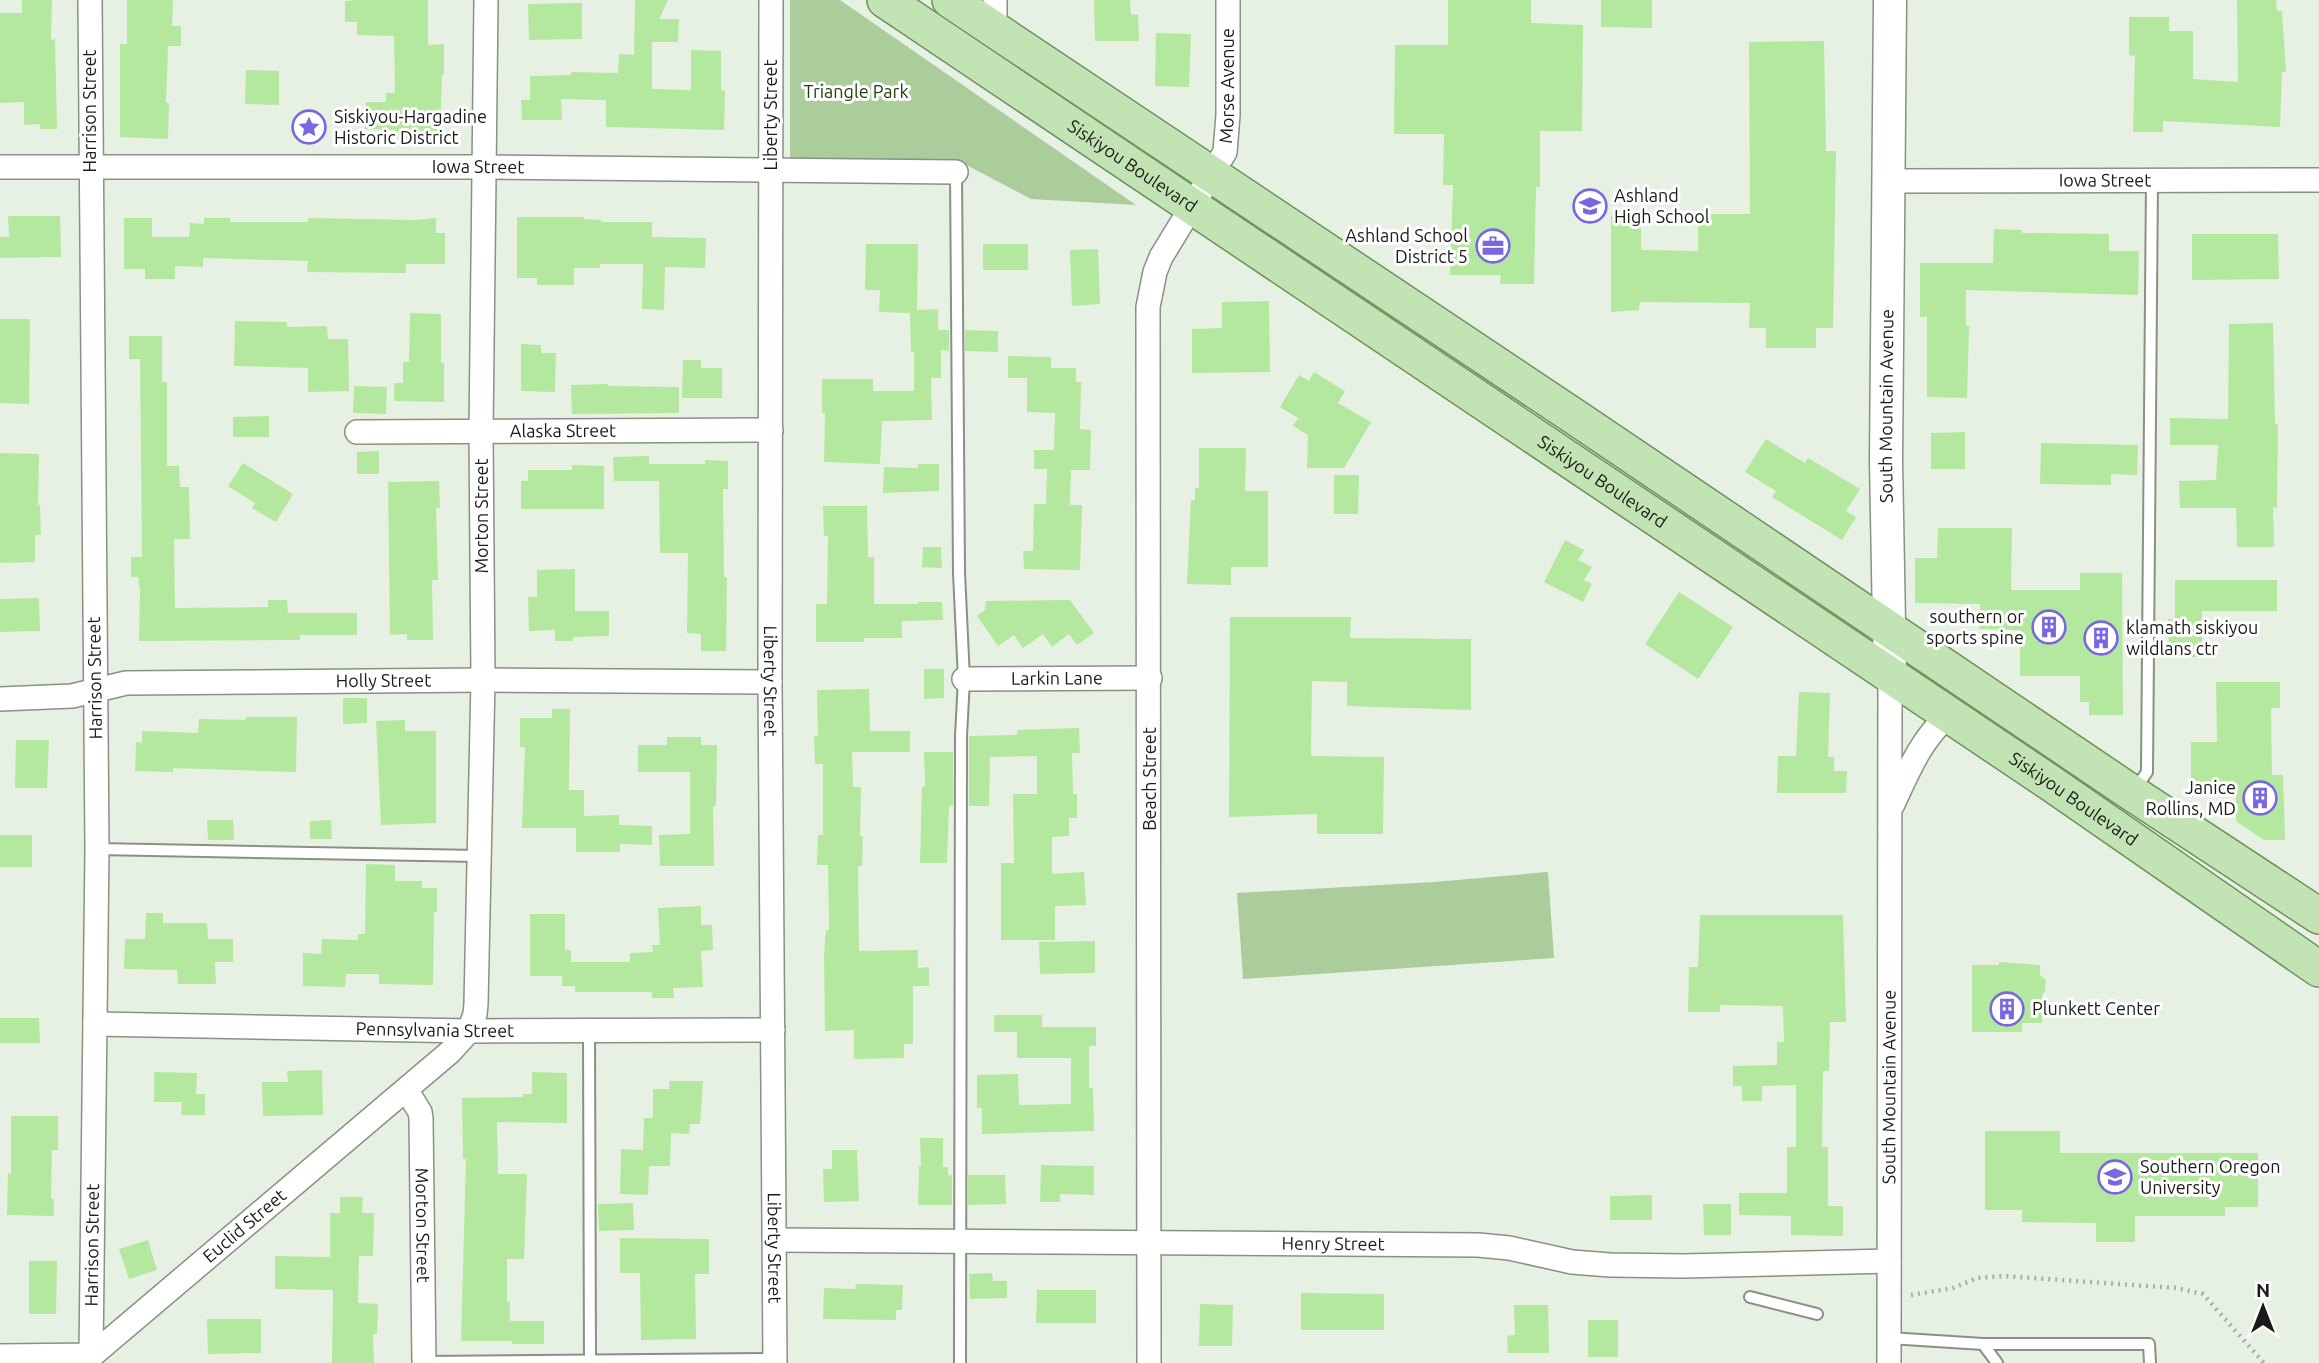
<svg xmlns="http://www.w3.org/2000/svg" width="2319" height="1363" viewBox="0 0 2319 1363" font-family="Ubuntu,sans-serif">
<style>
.green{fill:#abcd9c}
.building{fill:#b4e89e}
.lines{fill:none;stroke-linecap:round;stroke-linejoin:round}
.lane-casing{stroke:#889184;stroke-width:14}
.street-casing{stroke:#889184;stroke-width:26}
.secondary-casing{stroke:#889184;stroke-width:35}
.primary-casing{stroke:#6c925c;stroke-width:38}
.path{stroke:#a7afa4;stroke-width:4.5;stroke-dasharray:2 5;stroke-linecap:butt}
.lane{stroke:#fff;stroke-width:10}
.street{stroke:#fff;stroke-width:23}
.secondary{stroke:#fff;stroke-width:32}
.primary{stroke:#c2e3b3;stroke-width:35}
.labels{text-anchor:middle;stroke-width:6;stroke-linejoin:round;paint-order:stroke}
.street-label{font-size:18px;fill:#191c18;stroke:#fff}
.park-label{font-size:18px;fill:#20400e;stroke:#fff}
.poi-label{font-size:18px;fill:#191c18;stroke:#fff;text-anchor:start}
</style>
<rect width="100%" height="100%" fill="#e7f1e3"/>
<!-- green -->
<g class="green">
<path d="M790,0H840L1136,205L1031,199L957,160L790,159Z"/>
<path d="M1548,872L1554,958L1243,979L1237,893L1434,882Z"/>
</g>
<!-- building -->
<g class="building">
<path d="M22,0H52L51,40L55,39L57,129H40V124L24,125V102L0,103V13H22Z"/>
<path d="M127,0H173L172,26H181V46H168L166,103H169L168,139L120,137V44H127Z"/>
<path d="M357,0H428V45L444,44V75H442L440,139L395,138V130L365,129L366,102H386V93H395L394,36L357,35V22H345V1Z"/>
<path d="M635,0H668L659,19H679L678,42H652V89L691,90V50L721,51V90L725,91L724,130L606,127V100L561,99L562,120H522L521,100H530V76L571,75V72L618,73L619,54L634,55Z"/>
<path d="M1094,0H1130L1131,15L1138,14L1139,41H1095Z"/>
<path d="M1448,0H1531V23L1583,25L1582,131H1540V187H1536L1534,284H1500L1501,275H1450L1453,185H1443L1444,134H1394L1395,45H1448Z"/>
<path d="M1601,0H1652V28L1601,27Z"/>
<path d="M2237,0H2276L2277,11H2282L2286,72H2282L2280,127L2163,121V132H2133L2135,56L2129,55V17H2169V31H2193V79L2238,82Z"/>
<path d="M582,3V39L529,40L528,4Z"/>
<path d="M1156,33L1191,34L1189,87L1155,86Z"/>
<path d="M1824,41L1826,151H1836L1833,328H1816V348H1766V328H1749L1750,303L1640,302L1639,310L1611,312V216H1641V250L1698,251V214H1750L1749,42Z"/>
<path d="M246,70L279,71V105L245,104Z"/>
<path d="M8,216H60L61,257L0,258V237H9Z"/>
<path d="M517,217H584V219L601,220V222H652V237L706,238L705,268L665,267L664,310L642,309L643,264H600V268H574V285H537V278H517Z"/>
<path d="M124,218H152V237H189L190,223L204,224V218H230V222H308V218L415,220L436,218V233H445V264H406V273L307,272L308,261L203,258V267L175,266V279H145V269H124Z"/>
<path d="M1994,229L2022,230V233L2109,234V251H2139L2138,295L1966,290V326H1969L1967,398L1927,397V317H1920V263H1993Z"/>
<path d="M2192,234H2278L2279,279L2192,280Z"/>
<path d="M866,244H918L917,310L938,309V330H949V351L941,350V378H931L932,420L882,421L880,464L824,462L825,413H822V379H873V391H914V352H911L910,313L879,312L880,290H865Z"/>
<rect x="983" y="244" width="45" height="26"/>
<path d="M1098,249L1100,304L1072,306L1070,250Z"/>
<path d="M1269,301L1270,372L1192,373V329L1222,328V302Z"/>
<path d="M410,313L441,314V363H444V402L394,401V383H403V362H409Z"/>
<path d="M0,319H30L29,404L0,403Z"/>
<path d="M235,321L287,322V327L327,326L328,339H348L349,391L308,392V368L234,366Z"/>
<path d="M2273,323L2275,424H2278L2277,508L2273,507L2274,547H2237L2236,508H2180L2179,481L2216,480L2218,445H2170V418L2228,419L2229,324Z"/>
<path d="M965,330L998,331V352L965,351Z"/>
<path d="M129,336H162V382H167V466H179L180,487H189L190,539H174L175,608L268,607V600H287L288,613H357V635H300V640L139,641L140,590L138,577H131V557H142L140,359H129Z"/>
<path d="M521,344L541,345V353H556L555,392L521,391Z"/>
<path d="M1008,356L1051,357V368H1076V382H1081L1080,429L1091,430L1090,470H1071L1070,505H1082L1080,570L1024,569L1023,551H1033L1034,504H1046L1047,469H1034V450H1054L1055,413L1027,412V378H1008Z"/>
<path d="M683,360H701V368H722V398H682Z"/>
<path d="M1314,372L1345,391L1338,403L1371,422L1344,468H1307L1308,435L1293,426L1298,418L1280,407L1299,375L1309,381Z"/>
<path d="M608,384V386L679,387V413L572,414L571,385Z"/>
<path d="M354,386L387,387L386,414L353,413Z"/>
<path d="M269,416V437H233V417Z"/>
<path d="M1965,432V469H1931V433Z"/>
<path d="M1766,439L1805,463L1808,458L1860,489L1846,511L1856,517L1842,540L1772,497L1776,491L1745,472Z"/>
<path d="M2041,443L2138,445L2137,475L2111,474V485L2040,484Z"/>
<path d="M1199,448H1246L1245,491H1268V567H1231V585L1187,584L1191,500H1195V488H1199Z"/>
<path d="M379,451V474H357V452Z"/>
<path d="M0,453L39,454L38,505H40L41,535H35V562L0,563Z"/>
<path d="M649,456V464H705V460L728,461V489H723L724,577H727L726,651H701V634L687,633L688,553H660L659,481H614L613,457Z"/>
<path d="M243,463L293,494L276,522L252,508L255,503L228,486Z"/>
<path d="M918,464H939V491L883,493L884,467L918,468Z"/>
<path d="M572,465L604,466V509H521V481H528V470H572Z"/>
<path d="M1334,475H1359L1358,514H1334Z"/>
<path d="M439,481L440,508H436L438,580H432L433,640H407V634L390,635L388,482Z"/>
<path d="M823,506H867L868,557H874V604H918V602H942L943,620L902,621V638H864V642H816V604H827L828,536H824Z"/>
<path d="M1938,528H2012L2011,590H2080V573H2122L2123,715H2089V702H2080V676H2020V630L1979,629L1980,604L1915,603V558H1937Z"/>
<path d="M1565,540L1584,550L1578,560L1592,567L1584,580L1592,584L1583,602L1544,582Z"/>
<path d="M923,547H941L942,568L922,567Z"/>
<path d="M575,569V611H609V636L573,637V641H555V630L529,631L528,597H537V570Z"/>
<path d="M2175,580H2277V611H2202V657H2169L2168,619H2175Z"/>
<path d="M1679,592L1733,627L1698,679L1645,644Z"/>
<path d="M39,598L40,631L0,632V599Z"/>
<path d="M1070,600L1094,633L1077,645L1069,634L1052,647L1043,634L1023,648L1014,635L998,646L977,616L985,610L986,601Z"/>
<path d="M1230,617H1351L1350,638L1471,639V710L1347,706V682L1312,681L1311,756L1384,757L1383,834H1317V814L1229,817Z"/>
<path d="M924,669H944V698L924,699Z"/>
<path d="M2216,682H2280V708H2271L2272,775H2283L2285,840H2264L2236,821V790H2191V742H2217Z"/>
<path d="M869,689L870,731H910V752H852L853,787H861L860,836H863L862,866H858L859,951L918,950V968L929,967V986H913V1044H904V1058L854,1059V1030L825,1031L824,954L826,930H829L828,865H817L818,835H823V764H815L814,736H818L817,690Z"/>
<path d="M1799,692L1830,693L1828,757H1834V771H1847L1846,793H1777L1778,756H1796Z"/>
<path d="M343,698H367V723L343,724Z"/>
<path d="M552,709H570L569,790H584V816L619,815V825L652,826V845L620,844V852H576V828H522L525,747H520V718H552Z"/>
<path d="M246,717H297L296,772L173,768V772L135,771L136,742L142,743V731L198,733L199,719L246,720Z"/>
<path d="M405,720V731H436V823L381,825L376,721Z"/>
<path d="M1079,728L1080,753H1072L1073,794H1077V818H1069V836L1052,837V874L1084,872L1086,905L1055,906V940H1001V863H1014L1013,794H1037V756L990,757L989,806H969V736L1017,735V730Z"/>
<path d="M667,737H701V745H717L716,806H713L714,866H660L659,835L690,834V772H638V745H667Z"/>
<path d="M16,740H49L47,788H15Z"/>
<path d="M924,752H953V806H949L947,863H920L922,787H925Z"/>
<path d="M207,820H233L234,840H208Z"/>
<path d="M331,820L332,839H310V821Z"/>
<rect x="0" y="835" width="32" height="32"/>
<path d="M366,864L395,865V881H422V888H437V912H434L433,985L379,984V974H346L345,987L303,986V953L321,954L322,939L358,940V934H365Z"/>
<path d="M701,906V925H712L713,950L701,951L703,987L673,988L674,998H652V992H575V986H562V976H530V914H565V950H571V962H630V953L653,952L652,945H660L658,908Z"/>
<path d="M146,913H163V923H207L208,939H233V962H215L216,984H178L177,970L124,969L125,939H145Z"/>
<path d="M1700,915H1843L1846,1022H1830L1829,1071H1823L1822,1147H1828V1206H1843V1236L1791,1235V1216L1739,1215V1193H1787V1147H1796V1085L1762,1086V1101H1742V1086H1733V1066L1777,1065V1042H1784L1783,1006L1720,1005V1012H1688L1689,967H1698Z"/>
<path d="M1095,941V973L1040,974L1039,942Z"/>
<path d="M1999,962L2040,965V975L2046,980L2045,991L2042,995V1023H2022V1032H1972V965H1999Z"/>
<path d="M994,1015H1042V1027H1096V1046H1089V1088H1093L1094,1131L982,1134V1108H977V1075L1018,1074L1019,1105L1071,1104V1058H1017V1032H994Z"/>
<path d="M0,1018H39L40,1043H0Z"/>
<path d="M322,1070L323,1115L263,1116L262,1082H288L287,1071Z"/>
<path d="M154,1072L197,1073L196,1094H205V1115H181L182,1102H154Z"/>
<path d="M532,1072L567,1073V1123L497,1122L498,1174H527L524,1259H507V1302H510V1321H544V1344H512V1341H461L466,1159H463L462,1098L523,1097V1094H532Z"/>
<path d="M670,1081H703L700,1124H690L689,1134L671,1133L670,1166H649L648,1195L620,1194L621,1149L643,1150L644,1118H653V1089H669Z"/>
<path d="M11,1116H58V1150H52L51,1199H54V1216L7,1215L8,1173L11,1174Z"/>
<path d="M1985,1131H2060V1153H2258V1207H2225V1216H2135V1242H2096V1223L2022,1222V1210H1985Z"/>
<path d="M920,1138H943V1167H948V1176L952,1175V1205H918L919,1166H921Z"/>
<path d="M832,1150H857L859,1201L824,1202L823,1169H832Z"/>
<path d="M1041,1165L1094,1166V1195L1060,1194V1202H1040Z"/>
<path d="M968,1175H1005L1006,1204L968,1205Z"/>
<path d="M1652,1195V1220H1610V1196Z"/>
<path d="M340,1197H363L362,1213H374L373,1256H359L358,1303L378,1304L377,1334H373L374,1363H332L333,1290L275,1289V1256L330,1257V1213H340Z"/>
<path d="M633,1203L634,1230L599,1231L598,1204Z"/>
<path d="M1703,1204H1731V1235H1704Z"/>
<path d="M620,1238L709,1239V1274H695L696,1339L641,1340L640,1273H620Z"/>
<path d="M148,1240L157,1270L129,1279L119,1249Z"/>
<path d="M29,1261H57L56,1314H29Z"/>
<path d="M992,1273L993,1281H1007V1298L970,1299L969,1274Z"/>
<path d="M856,1284L903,1285L902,1310H896V1320L823,1319L824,1288L855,1289Z"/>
<path d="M1037,1290H1096V1323H1036Z"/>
<path d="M1301,1293L1384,1294V1330H1301Z"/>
<path d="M1200,1304L1233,1305L1232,1346H1199Z"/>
<path d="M1514,1305H1548L1549,1353H1508L1507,1336L1515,1335Z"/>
<path d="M207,1319H261V1353L208,1354Z"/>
<rect x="1588" y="1320" width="30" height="37"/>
</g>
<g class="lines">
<defs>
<g id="lane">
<path d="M956,172L959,573L964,679L961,736L960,1363"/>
<path d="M2135,789L2147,772L2152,180"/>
<path d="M97,849L479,856"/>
<path d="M589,1031L590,1363"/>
<path d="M1750,1297L1817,1314"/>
<path d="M1889,1338L1983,1344H2149L2150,1363"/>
<path d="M1983,1344L1997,1363"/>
<path d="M424,1362L775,1359"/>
</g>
<g id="street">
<path id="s1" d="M771,0L770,682L775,1363"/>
<path d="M995,30V0"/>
<path id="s2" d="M0,167H483L956,172"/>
<path id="s3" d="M1890,181L2319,180"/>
<path id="s4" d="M357,432L771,430"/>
<path id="s5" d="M964,679L1150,678"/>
<path id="s6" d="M0,699L72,696L126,683L483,680L770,682"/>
<path d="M1893,804C1908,772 1921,739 1948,716"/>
<path id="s7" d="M95,1024L469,1031L773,1030"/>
<path id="s8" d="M407,1091L420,1112L421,1118L424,1363"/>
<path id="s9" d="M775,1240L1478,1245L1509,1248L1572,1262L1610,1265L1684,1266L1889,1261"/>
<path id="s10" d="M0,1356L91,1355L97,849L90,0"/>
<path id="s11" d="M83,1363L450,1052L469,1031L475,1014L476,1004L483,680L481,433L486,0"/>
<path id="s12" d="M1149,1363L1148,307L1155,272L1161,257L1225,152L1228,115V0"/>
<path id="s13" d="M1889,1363L1890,677"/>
</g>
<g id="secondary">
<path id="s14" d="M1890,677L1886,461L1890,0"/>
</g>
<g id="primary">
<path id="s15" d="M885,0L2052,784L2319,969"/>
<path d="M950,0L1575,417L2132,793L2319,916"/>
</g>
</defs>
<!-- lane casing -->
<use href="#lane" class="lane-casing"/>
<!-- street casing -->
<use href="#street" class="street-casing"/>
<!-- secondary casing -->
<use href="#secondary" class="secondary-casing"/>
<!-- primary casing -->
<use href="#primary" class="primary-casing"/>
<!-- path -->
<path class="path" d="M1911,1295L1953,1288L1977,1278L2005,1276L2176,1288L2203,1294L2264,1363"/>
<!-- lane -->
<use href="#lane" class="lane"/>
<!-- street -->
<use href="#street" class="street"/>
<!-- secondary -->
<use href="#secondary" class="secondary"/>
<!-- primary -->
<use href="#primary" class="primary"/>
</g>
<!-- icons -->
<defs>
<symbol id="sight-ring" viewBox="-11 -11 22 22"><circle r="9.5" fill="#fff" stroke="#7966e1" stroke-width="1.5"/><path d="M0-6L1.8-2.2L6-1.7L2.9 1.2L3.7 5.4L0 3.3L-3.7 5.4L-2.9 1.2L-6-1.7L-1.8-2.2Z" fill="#7966e1"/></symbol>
<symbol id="school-ring" viewBox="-11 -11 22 22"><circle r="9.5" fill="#fff" stroke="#7966e1" stroke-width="1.5"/><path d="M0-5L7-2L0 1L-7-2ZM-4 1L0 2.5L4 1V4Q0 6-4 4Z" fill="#7966e1"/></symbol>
<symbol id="office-ring" viewBox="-11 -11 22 22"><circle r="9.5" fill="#fff" stroke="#7966e1" stroke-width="1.5"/><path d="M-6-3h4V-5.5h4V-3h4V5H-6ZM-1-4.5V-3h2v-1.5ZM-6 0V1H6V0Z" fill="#7966e1"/></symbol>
<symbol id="building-ring" viewBox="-11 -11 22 22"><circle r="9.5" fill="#fff" stroke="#7966e1" stroke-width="1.5"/><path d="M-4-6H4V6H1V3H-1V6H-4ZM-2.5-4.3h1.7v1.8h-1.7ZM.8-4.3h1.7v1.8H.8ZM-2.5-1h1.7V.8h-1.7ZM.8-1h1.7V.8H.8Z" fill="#7966e1"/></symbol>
<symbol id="university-ring" viewBox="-11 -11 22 22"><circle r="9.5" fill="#fff" stroke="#7966e1" stroke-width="1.5"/><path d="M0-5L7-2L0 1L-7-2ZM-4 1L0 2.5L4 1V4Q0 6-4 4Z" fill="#7966e1"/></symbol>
</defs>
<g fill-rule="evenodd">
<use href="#sight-ring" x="290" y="108" width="38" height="38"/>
<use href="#school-ring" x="1571" y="187" width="38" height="38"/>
<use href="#office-ring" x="1474" y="227" width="38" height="38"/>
<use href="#building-ring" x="2030" y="608" width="38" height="38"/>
<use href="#building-ring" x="2082" y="619" width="38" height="38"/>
<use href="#building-ring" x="2241" y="779" width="38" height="38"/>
<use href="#building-ring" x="1988" y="990" width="38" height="38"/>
<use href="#university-ring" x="2096" y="1158" width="38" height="38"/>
</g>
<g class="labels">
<!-- street labels -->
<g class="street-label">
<text dy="6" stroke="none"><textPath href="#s12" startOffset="1297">Morse Avenue</textPath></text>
<text transform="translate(90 111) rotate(-90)" y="6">Harrison Street</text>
<text transform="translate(771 115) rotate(-90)" y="6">Liberty Street</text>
<text dy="6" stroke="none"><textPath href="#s15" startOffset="298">Siskiyou Boulevard</textPath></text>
<text dy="6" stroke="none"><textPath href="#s2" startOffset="478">Iowa Street</textPath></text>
<text dy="6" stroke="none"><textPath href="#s3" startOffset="215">Iowa Street</textPath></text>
<text dy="6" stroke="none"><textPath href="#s14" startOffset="271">South Mountain Avenue</textPath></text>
<text dy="6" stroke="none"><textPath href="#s4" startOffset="206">Alaska Street</textPath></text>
<text dy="6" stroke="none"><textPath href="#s15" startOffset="864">Siskiyou Boulevard</textPath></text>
<text transform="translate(482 516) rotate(-90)" y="6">Morton Street</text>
<text transform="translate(95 678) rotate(-91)" y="6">Harrison Street</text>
<text dy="6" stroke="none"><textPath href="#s5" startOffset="93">Larkin Lane</textPath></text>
<text dy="6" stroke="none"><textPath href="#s6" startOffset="385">Holly Street</textPath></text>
<text dy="6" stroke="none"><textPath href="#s1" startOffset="681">Liberty Street</textPath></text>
<text transform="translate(1150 779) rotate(-90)" y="6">Beach Street</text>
<text dy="6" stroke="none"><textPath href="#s15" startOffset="1432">Siskiyou Boulevard</textPath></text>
<text dy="6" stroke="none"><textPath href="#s7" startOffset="340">Pennsylvania Street</textPath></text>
<text dy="6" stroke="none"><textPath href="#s13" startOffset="276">South Mountain Avenue</textPath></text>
<text dy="6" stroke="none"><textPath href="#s8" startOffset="138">Morton Street</textPath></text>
<text dy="6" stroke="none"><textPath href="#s11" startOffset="212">Euclid Street</textPath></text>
<text dy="6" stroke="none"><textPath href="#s9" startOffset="558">Henry Street</textPath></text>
<text dy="6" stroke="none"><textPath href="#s10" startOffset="201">Harrison Street</textPath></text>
<text dy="6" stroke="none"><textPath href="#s1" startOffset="1248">Liberty Street</textPath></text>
</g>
<!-- park labels -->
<g class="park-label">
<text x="856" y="98">Triangle Park</text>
</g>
<!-- poi labels -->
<g class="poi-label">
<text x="334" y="123">Siskiyou-Hargadine<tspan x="334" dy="21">Historic District</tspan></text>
<text x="1614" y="202">Ashland<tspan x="1614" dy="21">High School</tspan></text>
<text x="1468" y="242" text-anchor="end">Ashland School<tspan x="1468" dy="21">District 5</tspan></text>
<text x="2024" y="623" text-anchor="end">southern or<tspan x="2024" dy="21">sports spine</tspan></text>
<text x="2126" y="634">klamath siskiyou<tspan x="2126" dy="21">wildlans ctr</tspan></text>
<text x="2236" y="794" text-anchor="end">Janice<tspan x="2236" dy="21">Rollins, MD</tspan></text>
<text x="2032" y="1015">Plunkett Center</text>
<text x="2140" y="1173">Southern Oregon<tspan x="2140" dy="21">University</tspan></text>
</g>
</g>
<!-- north arrow -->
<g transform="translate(2263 1307)" stroke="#ffffff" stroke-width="5" paint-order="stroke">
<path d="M0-5L12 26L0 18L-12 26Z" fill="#191c18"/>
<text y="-10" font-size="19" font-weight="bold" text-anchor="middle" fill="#191c18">N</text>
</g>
</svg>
